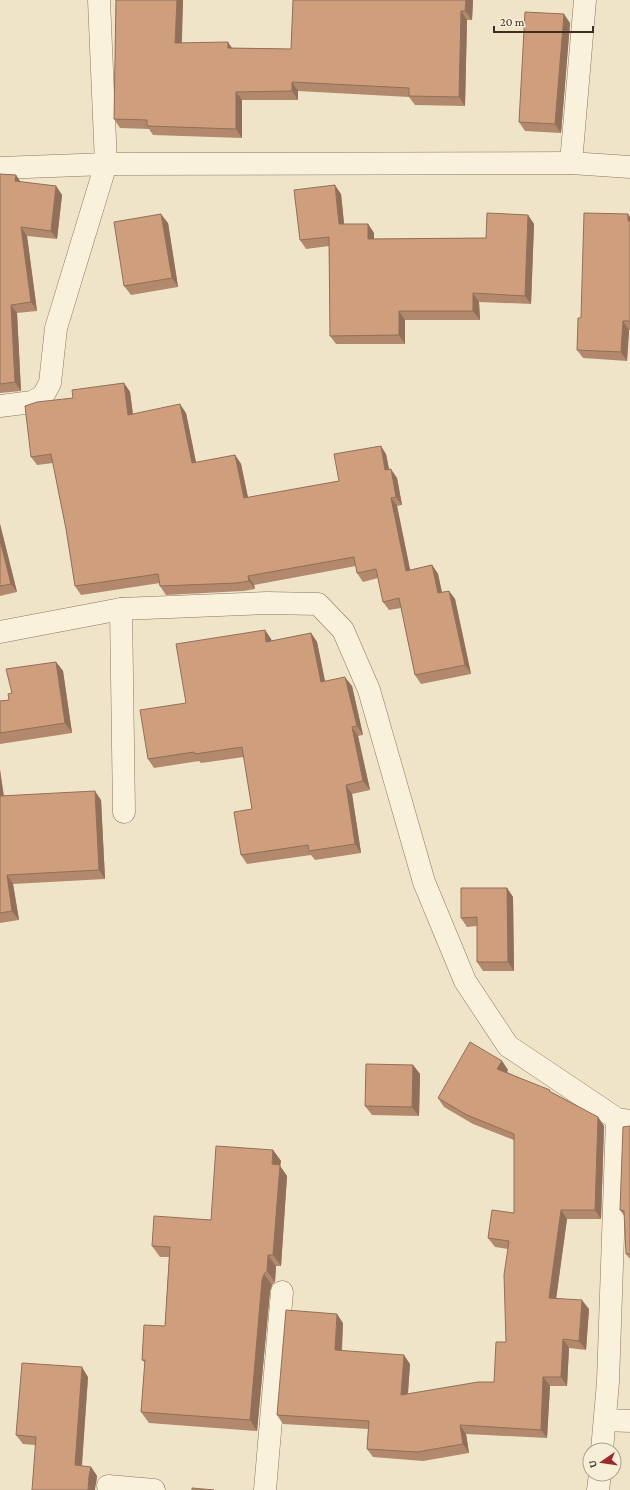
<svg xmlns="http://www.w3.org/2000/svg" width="630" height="1490" viewBox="0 0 630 1490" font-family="'Crimson Pro',serif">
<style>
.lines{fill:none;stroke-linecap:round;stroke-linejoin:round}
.minor-casing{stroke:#8d765c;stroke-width:23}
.minor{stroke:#faf1dc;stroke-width:22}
.wall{fill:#b2896c}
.shaded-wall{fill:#916f58}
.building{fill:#cf9f7d;stroke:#916f58}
</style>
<rect width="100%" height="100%" fill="#f0e4c8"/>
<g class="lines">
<defs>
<g id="minor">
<path d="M571,163L585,0"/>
<path d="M0,168L106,164L571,163L630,167"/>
<path d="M0,406L32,402L43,396L50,383L56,328L106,164L99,0"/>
<path d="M121,609L124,812"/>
<path d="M0,632L121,609L267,603L318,604L343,630L369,690L424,882L465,981L508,1046L617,1119L630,1121"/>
<path d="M605,1420L630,1421"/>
<path d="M602,1450L608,1382L617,1119"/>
<path d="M108,1486L154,1490"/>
<path d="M265,1490L282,1292"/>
<path d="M598,1490L600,1474"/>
</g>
</defs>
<!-- minor casing -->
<use href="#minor" class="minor-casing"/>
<!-- minor -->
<use href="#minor" class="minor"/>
</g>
<!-- wall -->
<g class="wall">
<path d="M116,0H183L182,43L233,48L291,49L293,0H473L472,20H467L465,106L415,105L409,97L298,91V100H242V138L153,135L149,129L120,128L114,119Z"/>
<path d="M570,23L561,133L525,131L519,122Z"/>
<path d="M0,174L16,175L20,182L56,186L62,195L57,239L27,236L37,311L17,313L21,391L0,393Z"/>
<path d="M341,194L344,224H368L374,233V239L486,238L528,215L534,224L531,304L479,302L480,320H405V344H336L330,336L329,246L306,249L300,240Z"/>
<path d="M628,214L630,217V330H629L627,361L583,358L577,350L581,318Z"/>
<path d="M168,223L178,287L131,295L124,286Z"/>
<path d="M124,383L130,392L133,414L186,413L196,463L235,455L241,464L248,498L339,481L386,454L389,470L397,478L402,505L397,506L410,570L432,565L438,574L442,593L449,591L455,599L471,674L421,684L415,675L401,608L389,610L383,602L378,578L363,582L357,573L356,566L254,585L255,589L243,591L166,595L160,586V583L81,595L75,586L66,529L53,463L37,465L31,457L73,398Z"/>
<path d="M0,524L17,592L0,596Z"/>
<path d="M265,630L271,639L272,641L311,633L317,642L325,681L352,686L363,735L358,736L370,790L352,794L361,853L315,860L311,855L247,864L241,855L252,809L244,757L201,763L199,761L154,768L148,759L186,703Z"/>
<path d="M56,662L63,671L72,733L0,744V701L9,700L12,693Z"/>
<path d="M0,770L4,796L101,800L105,879L13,884L19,920L0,923Z"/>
<path d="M507,888L513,897L514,971H483L477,962V926L467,927L461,918Z"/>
<path d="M502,1061L508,1070L507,1072L551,1092L598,1117L604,1126L601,1219H567L556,1298L589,1309L586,1350L569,1348L567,1386H550L547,1438L466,1434L469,1453L423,1461L373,1457L367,1449L368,1429L283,1424L277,1415L343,1323L342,1351L410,1364L408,1394L494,1382L506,1342L508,1249L495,1247L488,1238L514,1213V1140L473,1124L444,1107L438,1098Z"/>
<path d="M413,1065L420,1074L419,1116L372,1115L365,1106Z"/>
<path d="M630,1126V1259L626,1254L625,1217L620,1210Z"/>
<path d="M273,1150L281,1161L280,1166L287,1176L281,1266H276L275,1282L272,1285L270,1291L257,1431L149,1423L141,1412L145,1363L142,1360L165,1326L169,1257H160L152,1246L211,1220Z"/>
<path d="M88,1377L82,1466L91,1467L97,1476L96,1485L35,1445L23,1444L16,1435Z"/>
</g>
<!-- shaded-wall -->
<g class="shaded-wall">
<path d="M177,0H183L181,52L175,43Z"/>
<path d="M466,0H473L472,20L465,11Z"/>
<path d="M461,11L467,20L465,106L459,97Z"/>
<path d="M564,14L570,23L561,133L555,124Z"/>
<path d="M228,42L234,51L228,48Z"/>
<path d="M292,82L298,91V100L292,91Z"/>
<path d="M236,92L242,100V138L236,129Z"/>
<path d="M16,175L22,184L15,181Z"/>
<path d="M335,185L341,194L345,233L339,224Z"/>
<path d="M56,186L62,195L57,239L51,231Z"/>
<path d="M161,214L168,223L178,287L172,278Z"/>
<path d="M628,214L630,217V225L628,221Z"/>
<path d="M528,215L534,224L531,304L525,296Z"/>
<path d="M368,224L374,233V248L368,239Z"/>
<path d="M21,227L27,236L37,311L31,302Z"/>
<path d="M473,293L479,302L480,320L473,311Z"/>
<path d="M11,305L17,313L21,391L15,382Z"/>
<path d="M399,311L405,320V344L399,335Z"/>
<path d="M623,321L629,330L627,361L621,352Z"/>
<path d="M124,383L130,392L134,424L128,415Z"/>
<path d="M180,404L186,413L198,472L192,463Z"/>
<path d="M381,446L386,454L391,479L385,470Z"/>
<path d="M235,455L241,464L250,507L244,498Z"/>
<path d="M391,469L397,478L402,505L396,497Z"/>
<path d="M391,498L397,506L412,579L406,571Z"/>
<path d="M0,524L17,592L11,584L0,540Z"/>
<path d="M432,565L438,574L444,602L438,593Z"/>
<path d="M248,576L254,585L255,589L249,581Z"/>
<path d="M449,591L455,599L471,674L465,665Z"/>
<path d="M265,630L271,639L273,651L266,642Z"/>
<path d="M311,633L317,642L327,691L321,682Z"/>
<path d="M56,662L63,671L72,733L65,723Z"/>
<path d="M345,677L352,686L363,735L357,726Z"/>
<path d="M352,727L358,736L370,790L363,781Z"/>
<path d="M0,770L5,806L0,798Z"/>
<path d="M346,785L352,794L361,853L355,844Z"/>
<path d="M95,791L101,800L105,879L99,870Z"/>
<path d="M7,875L13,884L19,920L12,911Z"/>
<path d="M507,888L513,897L514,971L508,962Z"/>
<path d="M502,1061L508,1070L504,1078L497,1069Z"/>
<path d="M413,1065L420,1074L419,1116L412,1107Z"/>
<path d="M598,1117L604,1126L601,1219L595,1210Z"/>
<path d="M273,1150L281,1161L280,1166L287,1176L281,1266L273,1255L272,1164Z"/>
<path d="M561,1210L567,1219L555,1307L549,1298Z"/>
<path d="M268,1255L276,1266L275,1282L267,1271Z"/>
<path d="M264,1274L272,1285L270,1291L257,1431L250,1420L262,1280Z"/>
<path d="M582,1300L589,1309L586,1350L579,1341Z"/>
<path d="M337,1314L343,1323L341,1359L335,1350Z"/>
<path d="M563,1339L569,1348L567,1386L561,1377Z"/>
<path d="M404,1355L410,1364L407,1404L401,1395Z"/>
<path d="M82,1367L88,1377L81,1475L75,1465Z"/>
<path d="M543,1377L550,1386L547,1438L541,1430Z"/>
<path d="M460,1425L466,1434L469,1453L463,1444Z"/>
<path d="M91,1467L97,1476L95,1490H88L89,1476Z"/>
</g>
<!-- building -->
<g class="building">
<path d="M116,0H177L175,43L228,42V48L291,49L293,0H466L465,11H461L459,97L409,96V88L292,82V91L236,92V129L147,126V120L114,119Z"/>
<path d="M525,12L564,14L555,124L519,122Z"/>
<path d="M0,174L16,175L15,181L56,186L51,231L21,227L31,302L11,305L15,382L0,384Z"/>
<path d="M335,185L339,224H368V239L486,238L487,213L528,215L525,296L473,293V311H399V335L330,336L329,237L300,240L294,190Z"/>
<path d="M584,213L628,214V221H630V321H623L621,352L577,350L578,318H581Z"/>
<path d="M161,214L172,278L124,286L114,222Z"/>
<path d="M124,383L128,415L180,404L192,463L235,455L244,498L339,481L334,454L381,446L385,470L391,469L396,497L391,498L406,571L432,565L438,593L449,591L465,665L415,675L399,598L383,602L376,569L357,573L354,557L248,576L249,581L237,583L160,586L158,574L75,586L66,529L51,454L31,457L25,406L37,402L73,398L72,390Z"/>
<path d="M0,540L11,584L0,586Z"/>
<path d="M265,630L266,642L311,633L321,682L345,677L357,726L352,727L363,781L346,785L355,844L309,851L308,845L241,855L234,812L252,809L242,747L195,754L194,752L148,759L140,710L186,703L176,644Z"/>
<path d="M56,662L65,723L0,733V701L9,700L8,694L12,693L6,669Z"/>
<path d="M95,791L99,870L7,875L12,911L0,913V796Z"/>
<path d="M461,888H507L508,962H477V917L461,918Z"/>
<path d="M470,1042L502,1061L497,1069L550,1090L549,1091L598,1117L595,1210H561L549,1298L582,1300L579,1341L563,1339L561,1377H543L541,1430L460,1425L463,1444L417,1452L367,1449L369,1421L277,1415L286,1310L337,1314L335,1350L404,1355L401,1395L478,1382H494L496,1342H506L504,1275L509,1241L488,1238L492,1210L514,1213V1134L467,1115L438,1098Z"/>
<path d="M366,1064L413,1065L412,1107L365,1106Z"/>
<path d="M630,1126V1254H626L624,1211L620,1210L623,1127Z"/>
<path d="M216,1146L273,1150L272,1164L280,1165L273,1255H268L267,1271L264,1274L262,1280L250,1420L141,1412L145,1360H142L144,1325L165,1326L170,1247L152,1246L154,1216L211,1220Z"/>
<path d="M22,1363L82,1367L75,1465L91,1467L89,1476L88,1490H32L36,1437L16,1435Z"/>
<path d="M192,1488L214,1490H192Z"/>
</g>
<!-- north arrow -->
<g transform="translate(602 1462) rotate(257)"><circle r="19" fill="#f7eed8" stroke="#ada18e"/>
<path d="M0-3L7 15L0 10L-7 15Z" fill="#9e2a2b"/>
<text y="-6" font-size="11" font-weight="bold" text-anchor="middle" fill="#3d2e20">U</text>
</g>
<!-- scale -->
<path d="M494 26v6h99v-6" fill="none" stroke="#3d2e20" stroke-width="2"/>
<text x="500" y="26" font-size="12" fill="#3d2e20" stroke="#f7eed8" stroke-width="3" paint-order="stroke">20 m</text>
</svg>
